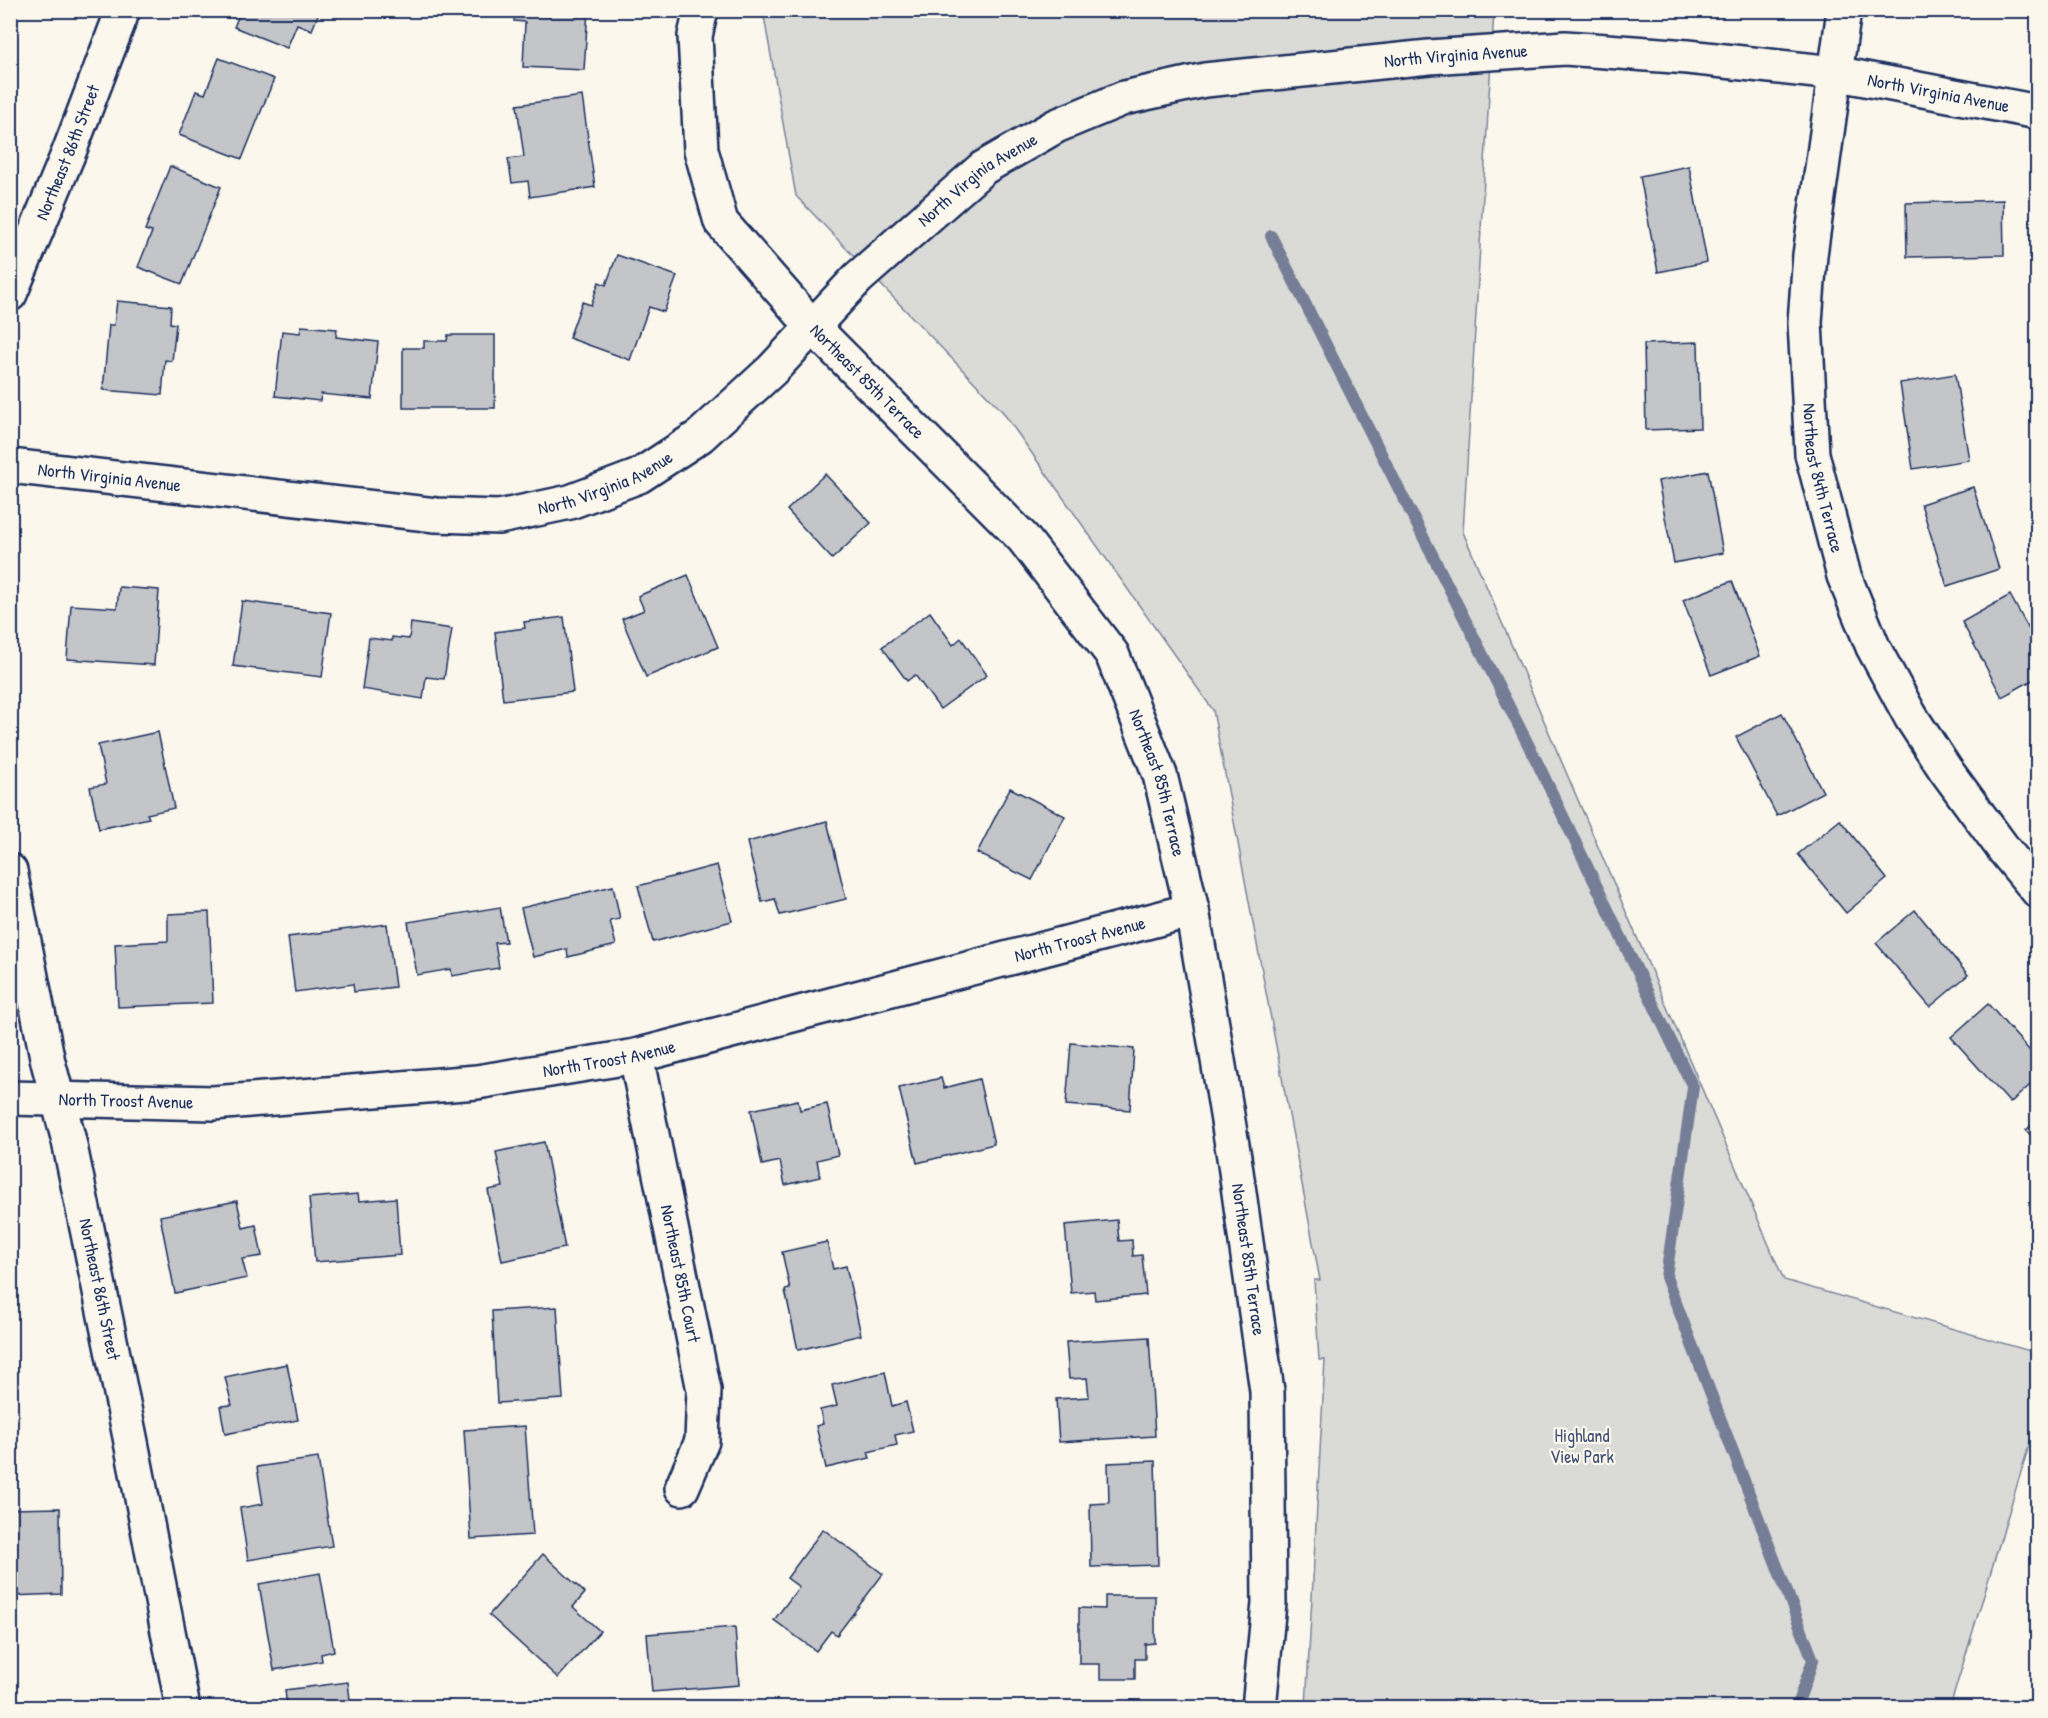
<svg xmlns="http://www.w3.org/2000/svg" width="2048" height="1718" viewBox="0 0 2048 1718" font-family="'Patrick Hand',sans-serif">
<style>
.green{fill:#dadad7;stroke:#7a849a;stroke-width:1.5}
.lines{fill:none;stroke-linecap:round;stroke-linejoin:round}
.stream{stroke:#747e96;stroke-width:12}
.building{fill:#c3c5c9;stroke:#1b2f5e;stroke-width:1.5}
.minor-casing{stroke:#1b2f5e;stroke-width:38}
.minor{stroke:#fbf7ec;stroke-width:33}
.labels{text-anchor:middle;stroke-width:4.5;stroke-linejoin:round;paint-order:stroke}
.street-label{font-size:18px;fill:#1b2f5e;stroke:#fbf7ec}
.park-label{font-size:18px;fill:#415176;stroke:#fbf7ec}
</style>
<rect width="100%" height="100%" fill="#fbf7ec"/>
<filter id="ink" filterUnits="userSpaceOnUse"><feTurbulence type="fractalNoise" baseFrequency=".0167" numOctaves="2"/><feDisplacementMap in="SourceGraphic" scale="12" xChannelSelector="R" yChannelSelector="G"/><feConvolveMatrix kernelMatrix="1 2 1 2 8 2 1 2 1" color-interpolation-filters="sRGB"/></filter>
<g filter="url(#ink)">
<!-- green -->
<path class="green" d="M763,11H1494L1463,532L1784,1280L2037,1353V1419L1950,1707H1306L1325,1360H1319L1314,1280H1320L1213,710L1002,411L796,196Z"/>
<g class="lines">
<!-- stream -->
<path class="stream" d="M1271,236L1538,764L1693,1087L1666,1277L1813,1660L1796,1708"/>
</g>
<!-- building -->
<g class="building">
<path d="M241,10H320L312,30L297,24L287,48L234,27Z"/>
<path d="M515,10H588L584,70L523,67L525,22L514,21Z"/>
<path d="M219,58L274,79L242,159L179,135L196,91L205,94Z"/>
<path d="M582,96L595,187L530,197L528,181L512,183L508,159L524,157L517,105Z"/>
<path d="M170,166L221,187L182,284L138,267L152,232L145,230Z"/>
<path d="M1689,166L1707,262L1658,272L1640,176Z"/>
<path d="M2003,200L2004,255L1907,257L1906,203Z"/>
<path d="M617,255L677,276L664,312L649,307L630,360L569,338L582,302L591,305L599,282L606,285Z"/>
<path d="M117,301L171,306L170,323L176,324L172,361L165,360L162,395L103,390L109,325H114Z"/>
<path d="M301,326L337,329L336,337L378,342L372,399L321,394L320,401L275,396L282,331L300,333Z"/>
<path d="M448,335H495V408H403V348H424V341H447Z"/>
<path d="M1698,342L1700,428L1646,430L1644,344Z"/>
<path d="M1955,374L1969,460L1913,469L1900,383Z"/>
<path d="M1708,471L1723,553L1674,563L1658,481Z"/>
<path d="M825,474L871,523L832,559L787,510Z"/>
<path d="M1973,487L1999,569L1947,586L1921,504Z"/>
<path d="M688,575L718,647L646,677L622,619L644,610L638,596Z"/>
<path d="M1732,581L1760,656L1711,675L1683,600Z"/>
<path d="M119,587L159,590L154,665L67,659L71,605L117,608Z"/>
<path d="M2010,595L2038,646V677L2002,697L1962,622Z"/>
<path d="M242,601L331,613L322,677L233,666Z"/>
<path d="M930,612L953,645L961,638L987,675L940,709L915,675L907,681L882,647Z"/>
<path d="M564,617L573,692L503,700L495,632L525,628L524,622Z"/>
<path d="M411,623L452,629L444,679L426,677L423,699L362,689L369,638L392,641V637L409,639Z"/>
<path d="M1782,713L1823,792L1777,816L1736,737Z"/>
<path d="M158,732L174,808L147,814L149,818L99,829L90,787L106,784L98,745Z"/>
<path d="M1010,788L1065,816L1032,880L977,853Z"/>
<path d="M1840,820L1887,879L1846,913L1798,854Z"/>
<path d="M827,821L846,899L780,915L775,899L762,902L747,842Z"/>
<path d="M717,865L732,921L653,942L638,886Z"/>
<path d="M613,886L620,919L610,921L616,945L568,957L567,949L533,957L521,908Z"/>
<path d="M500,907L506,942L495,943L499,968L452,976L451,969L417,975L408,922Z"/>
<path d="M1915,910L1968,975L1930,1007L1876,943Z"/>
<path d="M209,912L213,1003L118,1007L115,944L168,941V914Z"/>
<path d="M387,924L395,987L354,992L353,984L295,992L288,937Z"/>
<path d="M1988,1004L2038,1060V1078L2010,1103L1951,1037Z"/>
<path d="M1071,1043L1134,1049L1130,1110L1066,1105Z"/>
<path d="M941,1078L944,1088L979,1079L994,1144L917,1163L899,1088Z"/>
<path d="M798,1100L800,1110L827,1104L838,1155L817,1160L820,1177L785,1185L780,1161L762,1165L751,1110Z"/>
<path d="M2038,1120V1143L2026,1130Z"/>
<path d="M544,1142L565,1248L502,1261L488,1190L503,1187L496,1152Z"/>
<path d="M358,1194L359,1201L396,1198L400,1255L315,1262L309,1198Z"/>
<path d="M237,1201L243,1228L256,1225L262,1256L242,1259L247,1278L175,1293L160,1216Z"/>
<path d="M1117,1220L1119,1241L1132,1240L1133,1256L1142,1255L1146,1295L1095,1300L1094,1291L1071,1293L1065,1225Z"/>
<path d="M827,1242L833,1269L846,1266L861,1335L798,1350L785,1290L790,1289L782,1252Z"/>
<path d="M557,1307L563,1399L497,1403L492,1311Z"/>
<path d="M1149,1337L1155,1436L1059,1442L1056,1399L1089,1397L1087,1378L1069,1379L1066,1342Z"/>
<path d="M287,1364L298,1420L225,1434L220,1406L232,1405L225,1377Z"/>
<path d="M885,1372L892,1406L906,1402L913,1431L895,1435L897,1445L868,1452L870,1458L826,1468L816,1426L823,1424L820,1410L837,1406L832,1385Z"/>
<path d="M525,1426L533,1535L471,1539L464,1430Z"/>
<path d="M318,1458L332,1546L248,1560L240,1508L263,1504L257,1467Z"/>
<path d="M1155,1461L1158,1565L1091,1567L1090,1504L1109,1503L1108,1463Z"/>
<path d="M60,1508L61,1594L10,1596V1509Z"/>
<path d="M823,1529L883,1574L837,1635L831,1631L816,1651L774,1620L799,1587L787,1578Z"/>
<path d="M543,1554L585,1593L573,1607L600,1631L558,1678L489,1615Z"/>
<path d="M320,1573L334,1651L321,1654L322,1661L274,1670L259,1584Z"/>
<path d="M1105,1596H1155V1643L1145,1644V1659H1135V1679H1100V1664H1079V1608L1105,1609Z"/>
<path d="M735,1627L739,1685L652,1692L647,1634Z"/>
<path d="M348,1682L351,1708H287L285,1690Z"/>
</g>
<g class="lines">
<defs>
<g id="minor">
<path id="s1" d="M701,10L695,36L701,150L721,222L812,326L1023,538L1112,654L1160,775L1192,910L1214,1036L1234,1157L1267,1391L1269,1603L1259,1708"/>
<path id="s2" d="M1844,10L1810,255L1805,322L1812,454L1844,576L1873,647L1911,717L1945,769L2005,851L2038,891"/>
<path id="s3" d="M10,294L69,152L123,10"/>
<path id="s4" d="M10,466L436,515L499,517L570,502L639,476L700,436L772,370L858,278L983,168L1056,126L1124,98L1205,80L1429,57L1565,48L1688,57L1834,73L2038,112"/>
<path id="s5" d="M10,871L48,1062L69,1141L130,1437L183,1708"/>
<path id="s6" d="M636,1056L704,1390L702,1441L682,1488"/>
<path id="s7" d="M10,1098L213,1103L477,1082L636,1056L1192,910"/>
</g>
</defs>
<!-- minor casing -->
<use href="#minor" class="minor-casing"/>
<!-- minor -->
<use href="#minor" class="minor"/>
</g>
</g>
<g class="labels">
<!-- street labels -->
<g class="street-label">
<text dy="6" stroke="none"><textPath href="#s4" startOffset="1594">North Virginia Avenue</textPath></text>
<text dy="6" stroke="none"><textPath href="#s4" startOffset="2080">North Virginia Avenue</textPath></text>
<text dy="6" stroke="none"><textPath href="#s3" startOffset="153">Northeast 86th Street</textPath></text>
<text dy="6" stroke="none"><textPath href="#s4" startOffset="1090">North Virginia Avenue</textPath></text>
<text dy="6" stroke="none"><textPath href="#s1" startOffset="432">Northeast 85th Terrace</textPath></text>
<text dy="6" stroke="none"><textPath href="#s4" startOffset="100">North Virginia Avenue</textPath></text>
<text dy="6" stroke="none"><textPath href="#s2" startOffset="472">Northeast 84th Terrace</textPath></text>
<text dy="6" stroke="none"><textPath href="#s4" startOffset="604">North Virginia Avenue</textPath></text>
<text dy="6" stroke="none"><textPath href="#s1" startOffset="936">Northeast 85th Terrace</textPath></text>
<text dy="6" stroke="none"><textPath href="#s7" startOffset="1088">North Troost Avenue</textPath></text>
<text dy="6" stroke="none"><textPath href="#s7" startOffset="602">North Troost Avenue</textPath></text>
<text dy="6" stroke="none"><textPath href="#s7" startOffset="116">North Troost Avenue</textPath></text>
<text dy="6" stroke="none"><textPath href="#s1" startOffset="1422">Northeast 85th Terrace</textPath></text>
<text dy="6" stroke="none"><textPath href="#s6" startOffset="222">Northeast 85th Court</textPath></text>
<text dy="6" stroke="none"><textPath href="#s5" startOffset="428">Northeast 86th Street</textPath></text>
</g>
<!-- park labels -->
<g class="park-label">
<text x="1582" y="1442">Highland<tspan x="1582" dy="21">View Park</tspan></text>
</g>
</g>
<!-- margin -->
<rect width="2048" height="1718" fill="none" stroke="#fbf7ec" stroke-width="36"/>
<rect x="18" y="18" width="2012" height="1682" fill="none" stroke="#1b2f5e" stroke-width="2" filter="url(#ink)"/>
</svg>
